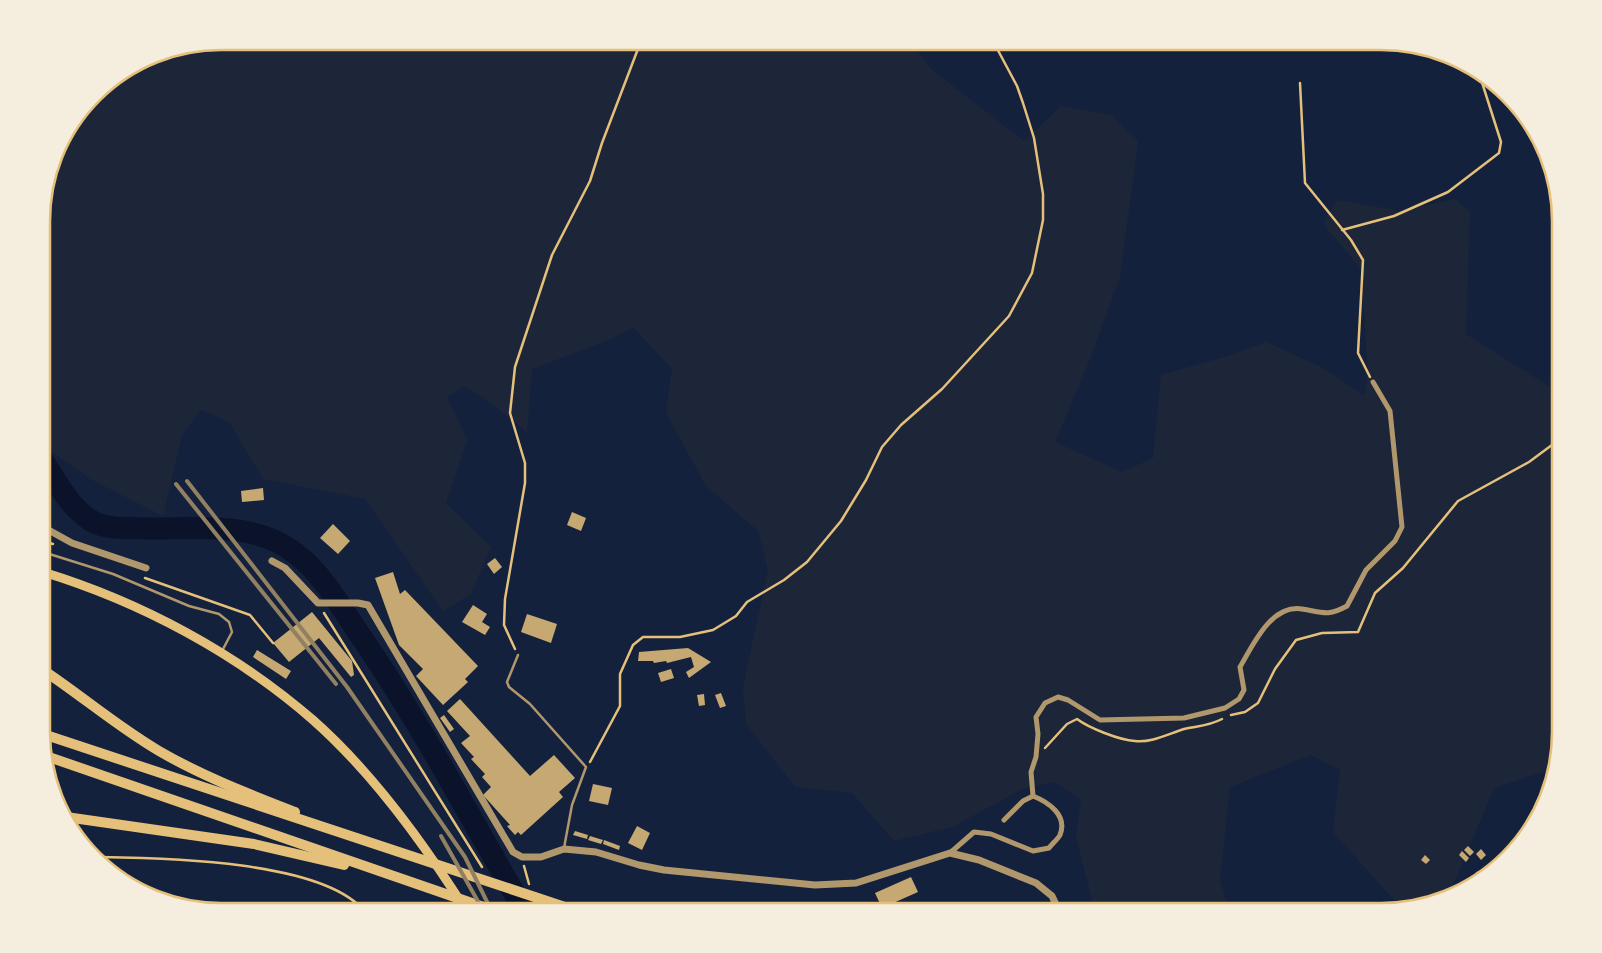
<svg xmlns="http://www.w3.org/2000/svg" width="1602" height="953" viewBox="0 0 1602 953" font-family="'Nunito Sans',sans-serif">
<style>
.green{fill:#1d2539}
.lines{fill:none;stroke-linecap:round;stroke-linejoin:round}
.river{stroke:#0b132b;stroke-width:22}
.building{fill:#c6a872}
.path{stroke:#e5c07b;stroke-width:2.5}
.service{stroke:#b1986c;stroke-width:2.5}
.minor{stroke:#b1986c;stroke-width:5}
.tertiary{stroke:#b1986c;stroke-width:7}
.trunk{stroke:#e5c07b;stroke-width:9}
.motorway{stroke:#e5c07b;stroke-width:10}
.rail{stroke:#918062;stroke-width:4}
.rim{fill:none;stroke:#e5c07b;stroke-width:2.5}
</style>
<rect width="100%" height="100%" fill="#14213d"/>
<!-- green -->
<path class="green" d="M221,41H910L931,69L1024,141L1061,106L1111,115L1138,141L1120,277L1088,364L1055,442L1122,472L1153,458L1161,375L1231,355L1266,342L1321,367L1364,395L1368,374L1361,269L1323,224L1337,200L1402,211L1455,199L1470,211L1466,334L1560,393V744L1553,769L1494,788L1453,886L1441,897L1402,909L1333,832L1340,770L1311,755L1230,787L1220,879L1229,911H1095L1076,837L1081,800L1055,782L1025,788L952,827L894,841L852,793L795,787L746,724L743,687L768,570L758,531L706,486L666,413L672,369L633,327L614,338L532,369L527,432L481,396L464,386L447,397L467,440L446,503L491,547L471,594L443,611L365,499L263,479L229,422L201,410L182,435L163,516L90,479L43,445V197L60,141L102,86L152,55Z"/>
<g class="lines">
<!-- river -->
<path class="river" d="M43,461C56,480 67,503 86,517C99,528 117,528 133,528C186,531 250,518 295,553C323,574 340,606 360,635C421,724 471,819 525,912"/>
</g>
<!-- building -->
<g class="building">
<path d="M263,488L264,500L242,502L241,491Z"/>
<path d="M572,512L586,518L581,531L567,525Z"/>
<path d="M333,524L350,541L338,554L320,538Z"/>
<path d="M495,558L502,567L494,574L487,564Z"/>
<path d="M393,572L400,594L405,590L478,666L465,679L468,682L443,705L416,676L423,669L399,645L375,578Z"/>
<path d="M473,605L487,614L482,622L490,627L485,635L462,622Z"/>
<path d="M312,612L352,661L354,675L351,677L319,638L289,662L273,643Z"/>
<path d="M527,614L557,624L551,643L521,632Z"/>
<path d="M688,648L711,662L689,678L686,672L694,667L691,657L667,663L666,661L654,663L653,661H638L639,652Z"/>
<path d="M257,650L291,671L286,679L253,657Z"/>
<path d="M671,669L674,678L661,682L658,673Z"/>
<path d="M721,693L726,706L720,708L715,695Z"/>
<path d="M704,694L705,705L699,706L697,695Z"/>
<path d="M460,699L530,776L554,755L575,778L559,792L563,797L521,835L518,832L515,835L507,826L510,825L483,795L491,787L482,777L485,774L471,759L474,757L461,743L470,736L447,711Z"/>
<path d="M444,715L454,729L450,732L440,718Z"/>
<path d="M593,784L612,788L608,805L589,801Z"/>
<path d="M637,826L650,833L642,850L628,843Z"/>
<path d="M575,831L588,835L587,839L573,835Z"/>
<path d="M590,836L603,840L601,844L588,840Z"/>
<path d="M604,840L620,846L619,850L603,844Z"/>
<path d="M1468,846L1474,852L1470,856L1464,850Z"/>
<path d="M1481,849L1486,855L1481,860L1476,854Z"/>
<path d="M1462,851L1469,858L1466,862L1459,855Z"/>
<path d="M1425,855L1430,860L1426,864L1421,860Z"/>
<path d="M911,877L918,892L882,908L875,893Z"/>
<path d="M391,902L394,905L388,911L384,908Z"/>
</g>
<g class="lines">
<!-- path -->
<g class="path">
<path d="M1300,83L1305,183L1351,240L1363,260L1358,353L1370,377"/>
<path d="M1342,230L1394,216L1448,192L1499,153L1501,142L1479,73"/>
<path d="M43,541L53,544"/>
<path d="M145,578L250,615L273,643"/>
<path d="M324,613L482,867"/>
<path d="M515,649L504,625L505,599L525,483V463L510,413L515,367L552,255L590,181L602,143L641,41"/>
<path d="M1231,715L1245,712L1258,703L1275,669L1296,640L1322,633L1358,632L1375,593L1403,568L1458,501L1529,462L1560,439"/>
<path d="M1045,748L1067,724L1077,719C1089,728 1119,740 1135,741C1151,743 1168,734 1184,729C1198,726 1209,726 1222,719"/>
<path d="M590,762L620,706V674L633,645L643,637H680L713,630L736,616L747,602L784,580L807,562L841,521L866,480L882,447L901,425L942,389L1009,316L1032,273L1043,220V194L1034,138L1023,103L1017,86L993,41"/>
<path d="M98,857C162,858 324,860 365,912"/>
<path d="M524,866L529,884"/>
</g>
<!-- service -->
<g class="service">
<path d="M43,552L113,574L189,606L219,614L229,622L232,632L222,651"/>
<path d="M518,655L507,682L509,687L530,704L586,767L572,805L564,848"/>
</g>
<!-- minor -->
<g class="minor">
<path d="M1033,796L1031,772L1036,757L1038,734L1036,717L1045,703L1058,697L1068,700L1100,720L1184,718L1225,708L1239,699L1244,690L1240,667C1253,645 1271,604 1302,609C1322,612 1327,617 1347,606L1366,570L1395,541L1402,527L1390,411L1373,382"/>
<path d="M950,853L974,832L991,834L1033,851L1049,848C1052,844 1058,839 1060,835C1068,815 1048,802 1033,796L1023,801L1004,820"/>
<path d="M1478,874L1481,878"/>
</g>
<!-- tertiary -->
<g class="tertiary">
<path d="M43,527L72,543L146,568"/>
<path d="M272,561L285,568L318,603H358L368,605L513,852L522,857H541L564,849L596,852L639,865L664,870L815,885L856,883L950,853L979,860L1036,883L1052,896L1059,911"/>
</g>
<!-- trunk -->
<path class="trunk" d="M43,572C141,602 236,653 313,720C373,773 425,845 467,912"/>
<!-- motorway -->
<g class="motorway">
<path d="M43,670C82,696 118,727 159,751C202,776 249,794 295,812"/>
<path d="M43,734L580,912"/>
<path d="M43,755L498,912"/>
<path d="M66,817L254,844L344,865"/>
</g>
<!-- rail -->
<g class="rail">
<path d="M187,481L347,687L465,857L492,912"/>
<path d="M176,484L336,684"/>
<path d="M441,836L484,912"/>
</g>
</g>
<!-- crop -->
<path d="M0 0H1602V953H0ZM221 50H1381A171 171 0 0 1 1552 221V732A171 171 0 0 1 1381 903H221A171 171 0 0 1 50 732V221A171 171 0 0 1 221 50Z" fill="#f5edde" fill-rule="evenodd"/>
<path class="rim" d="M221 50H1381A171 171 0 0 1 1552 221V732A171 171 0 0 1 1381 903H221A171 171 0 0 1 50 732V221A171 171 0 0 1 221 50Z"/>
</svg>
